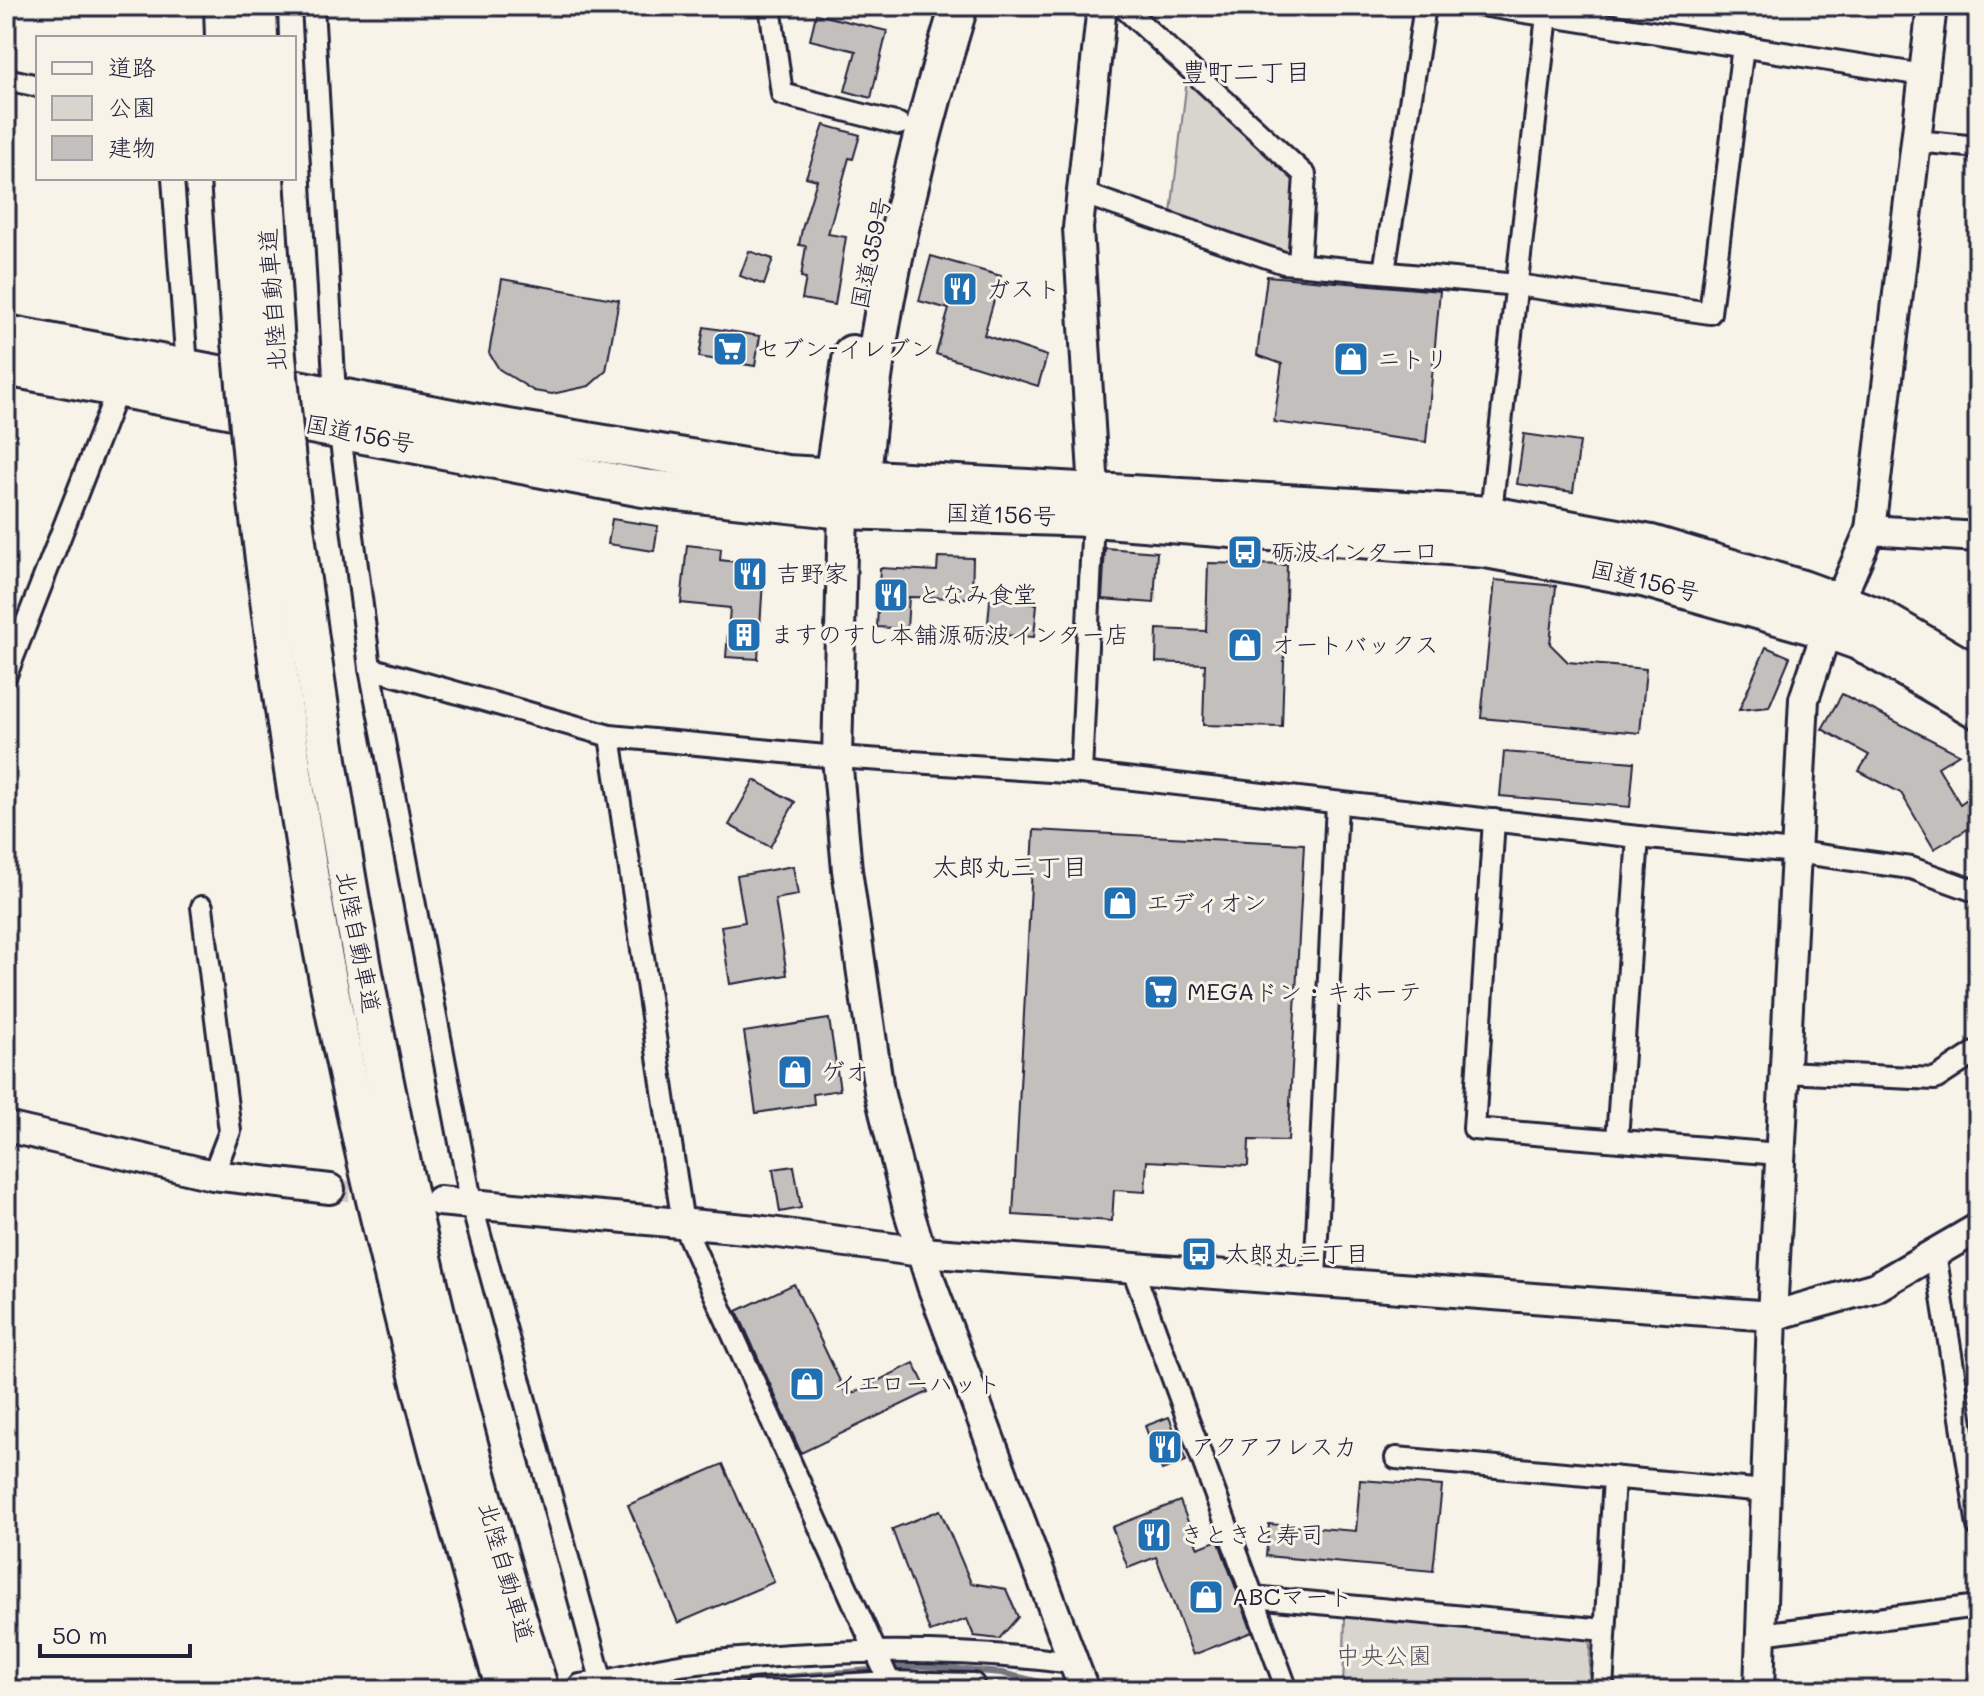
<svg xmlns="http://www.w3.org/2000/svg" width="1984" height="1696" viewBox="0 0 1984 1696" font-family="Mali,'Klee One',sans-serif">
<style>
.green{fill:#d8d5cf;stroke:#7d7c85;stroke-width:2}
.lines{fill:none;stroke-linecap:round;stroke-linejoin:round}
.stream{stroke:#76747f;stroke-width:6}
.building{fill:#c2bfbd;stroke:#22223b;stroke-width:2}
.street-tunnel{stroke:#ccc9c5;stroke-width:20;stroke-dasharray:20 10;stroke-linecap:butt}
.street-casing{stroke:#22223b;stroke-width:26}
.secondary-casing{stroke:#22223b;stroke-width:34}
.highway-casing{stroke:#22223b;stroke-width:42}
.street{stroke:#f7f3e8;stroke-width:20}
.secondary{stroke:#f7f3e8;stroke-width:28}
.highway{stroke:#f7f3e8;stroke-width:36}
.highway-bridge-casing{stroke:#22223b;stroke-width:42;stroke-linecap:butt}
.highway-bridge{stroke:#f7f3e8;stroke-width:36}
.labels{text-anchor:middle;stroke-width:6;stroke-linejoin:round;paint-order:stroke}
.street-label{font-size:24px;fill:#22223b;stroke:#f7f3e8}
.poi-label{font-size:24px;fill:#22223b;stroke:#f7f3e8;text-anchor:start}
.park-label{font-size:24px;fill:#504f60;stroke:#f7f3e8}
.neighbourhood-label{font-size:26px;fill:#22223b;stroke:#f7f3e8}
</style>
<rect width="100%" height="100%" fill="#f7f3e8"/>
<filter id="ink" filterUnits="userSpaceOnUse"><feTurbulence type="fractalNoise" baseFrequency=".0125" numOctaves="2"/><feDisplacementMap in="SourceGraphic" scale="16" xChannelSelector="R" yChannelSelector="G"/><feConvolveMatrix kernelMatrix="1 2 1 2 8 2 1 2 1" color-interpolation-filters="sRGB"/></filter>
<g filter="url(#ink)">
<!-- green -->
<g class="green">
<path d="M1187,79L1301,176L1294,258L1171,213Z"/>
<path d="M1345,1617L1585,1638L1590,1644L1589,1690H1343Z"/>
</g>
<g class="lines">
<!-- stream -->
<path class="stream" d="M625,1690L920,1666L1002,1673L1073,1690"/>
</g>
<!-- building -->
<g class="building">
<path d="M816,14L887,31L871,98L845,91L856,51L810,40Z"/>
<path d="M824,125L860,135L853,159L849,158L828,234L846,237L835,305L802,299L806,278L801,277L806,246L799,245L802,229L817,180L806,177Z"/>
<path d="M749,251L773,259L764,285L740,276Z"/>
<path d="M931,256L1001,276L984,335L1047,356L1038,386L936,354L949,309L919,301Z"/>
<path d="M1267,276L1440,291L1426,442L1274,422L1282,364L1257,355Z"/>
<path d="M502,279L619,300L606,371L589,386L552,394L534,391L499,369L489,353Z"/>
<path d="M704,327L760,336L755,366L699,357Z"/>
<path d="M1524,434L1580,442L1573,492L1517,484Z"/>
<path d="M612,519L658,526L654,551L608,544Z"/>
<path d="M687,545L721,549L720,560L764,565L758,659L726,657L730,608L681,603Z"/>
<path d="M1105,548L1157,552L1154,603L1102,599Z"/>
<path d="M938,557L973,558L972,598L909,597L907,629L877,627L880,568L937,571Z"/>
<path d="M1208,563L1287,565L1282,727L1203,725L1205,664L1156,662L1157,629L1206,631Z"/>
<path d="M1495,580L1556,586L1550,644L1568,662L1646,669L1640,733L1481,718Z"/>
<path d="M990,600L1037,604L1034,637L987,634Z"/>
<path d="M1766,647L1790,657L1769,707L1739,710Z"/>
<path d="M1842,694L1959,754L1938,767L1960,804L1970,797L1978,811V823L1934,849L1901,793L1859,771L1869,755L1822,729Z"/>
<path d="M1504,752L1634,762L1630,807L1500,796Z"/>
<path d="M754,780L795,802L770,847L729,825Z"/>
<path d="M1034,830L1304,844L1288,1141L1249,1140L1248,1166L1147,1161L1145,1192L1114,1190L1112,1221L1013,1215Z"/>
<path d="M793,866L798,895L775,899L787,975L730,984L721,926L745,922L737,876Z"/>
<path d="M829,1019L840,1090L813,1094L814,1104L756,1113L744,1032Z"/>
<path d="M794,1166L801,1208L780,1212L773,1169Z"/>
<path d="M794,1284L847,1396L914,1363L928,1392L801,1453L737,1311Z"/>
<path d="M1169,1417L1186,1461L1162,1470L1145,1426Z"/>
<path d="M723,1464L774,1582L678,1623L628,1505Z"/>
<path d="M1360,1480L1442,1486L1433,1571L1266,1556L1269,1524L1356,1531Z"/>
<path d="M1180,1501L1198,1548L1218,1540L1252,1632L1193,1655L1156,1557L1128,1568L1112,1527Z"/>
<path d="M940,1510L971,1583L1006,1589L1018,1617L999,1639L974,1636L967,1619L930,1632L892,1529Z"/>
</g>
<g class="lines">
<!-- street-tunnel -->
<g class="street-tunnel">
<path d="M330,1189L380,1194"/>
<path d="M560,1690L580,1685"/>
</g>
<defs>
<g id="street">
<path d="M313,6L335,395L370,668"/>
<path d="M770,6L782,94L899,124"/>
<path d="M1122,6L1305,175L1299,264"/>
<path d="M1487,6L1923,75"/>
<path d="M6,79L38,86"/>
<path d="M1916,141L1978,147"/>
<path d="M173,178L187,367"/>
<path d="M1081,193L1284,263L1517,285L1710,313L1743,46"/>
<path d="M1384,272L1425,6"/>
<path d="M1490,521L1548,6"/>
<path d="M6,675L121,381"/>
<path d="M610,736L683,1224L893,1690"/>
<path d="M1081,773L1093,518"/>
<path d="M1494,820L1474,1129L1779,1154"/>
<path d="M202,907L230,1131L213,1175"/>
<path d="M1784,1072L1935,1079L1978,1051"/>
<path d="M1617,1140L1638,837"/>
<path d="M1935,1253L1978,1526"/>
<path d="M1132,1267L1287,1690"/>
<path d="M1315,1279L1337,803"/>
<path d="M1396,1458L1766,1491"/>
<path d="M1253,1597L1605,1630"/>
<path d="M1761,1634L1978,1606"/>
<path d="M580,1685C617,1681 652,1668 688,1664C814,1650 946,1646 1072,1663"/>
<path d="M604,1690L472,1206L370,668L610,736L837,757L1081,773L1638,837L1796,852L1911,868L1978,892"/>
<path d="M755,1690L889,1682L973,1684"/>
<path d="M1602,1690L1614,1477"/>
</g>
<g id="secondary">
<path d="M1094,491L1078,228L1102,6"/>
<path d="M843,510L837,757L847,870L879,1091L908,1209L932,1286L1084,1690"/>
<path d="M1870,530L1932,6"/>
<path d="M6,1127L213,1175L330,1189"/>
<path d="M439,1201L756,1230L922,1252L1772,1316L1876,1287L1978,1228"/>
<path d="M1759,1690L1772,1316L1804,699L1827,630L1870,530L1978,537"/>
</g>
<g id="highway">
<path d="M223,6L224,38"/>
<path d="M258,6L259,38"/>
<path d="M230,178L241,341"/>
<path d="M265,178L276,345"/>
<path d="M6,334L478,423L787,474L1491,515L1651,544L1802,589L1876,616L1978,676"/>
<path d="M6,367L643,488L843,510L1093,518L1486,549L1643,578L1827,630L1858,641L1978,710"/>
<path d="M252,460C271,624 293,786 322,948C369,1199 433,1445 505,1690"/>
<path d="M287,462C337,877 414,1290 540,1690"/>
<path d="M850,499L862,480C874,319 912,161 959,6"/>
<path d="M840,501L833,478L852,354"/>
</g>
</defs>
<!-- street casing -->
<use href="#street" class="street-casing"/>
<!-- secondary casing -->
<use href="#secondary" class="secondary-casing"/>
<!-- highway casing -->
<use href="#highway" class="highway-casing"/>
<!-- street -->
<use href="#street" class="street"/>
<!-- secondary -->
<use href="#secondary" class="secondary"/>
<!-- highway -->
<use href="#highway" class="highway"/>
<defs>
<g id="highway-bridge">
<path d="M241,341L252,460"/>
<path d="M276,345L287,462"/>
</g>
</defs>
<!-- highway-bridge casing -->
<use href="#highway-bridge" class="highway-bridge-casing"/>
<!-- highway-bridge -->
<use href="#highway-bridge" class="highway-bridge"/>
</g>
</g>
<!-- icons -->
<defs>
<symbol id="restaurant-square" viewBox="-11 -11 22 22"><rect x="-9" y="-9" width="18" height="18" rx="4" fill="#1f6fb2" stroke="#f7f3e8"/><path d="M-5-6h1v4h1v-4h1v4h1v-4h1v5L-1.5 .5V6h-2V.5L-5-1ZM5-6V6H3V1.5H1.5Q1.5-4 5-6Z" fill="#fff"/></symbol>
<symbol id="supermarket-square" viewBox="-11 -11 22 22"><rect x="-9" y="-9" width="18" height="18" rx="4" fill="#1f6fb2" stroke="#f7f3e8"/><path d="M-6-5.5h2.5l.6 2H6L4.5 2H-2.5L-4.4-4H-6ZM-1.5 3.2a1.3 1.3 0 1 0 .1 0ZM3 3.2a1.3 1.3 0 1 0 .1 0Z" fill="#fff"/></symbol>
<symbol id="shop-square" viewBox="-11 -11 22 22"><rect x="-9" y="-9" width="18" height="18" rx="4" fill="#1f6fb2" stroke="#f7f3e8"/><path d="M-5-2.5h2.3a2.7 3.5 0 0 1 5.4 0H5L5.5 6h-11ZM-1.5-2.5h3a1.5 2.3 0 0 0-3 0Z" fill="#fff"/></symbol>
<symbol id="bus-square" viewBox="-11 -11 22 22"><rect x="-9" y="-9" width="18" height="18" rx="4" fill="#1f6fb2" stroke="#f7f3e8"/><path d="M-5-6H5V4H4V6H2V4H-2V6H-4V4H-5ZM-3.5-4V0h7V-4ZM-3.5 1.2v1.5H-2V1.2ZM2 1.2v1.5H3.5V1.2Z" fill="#fff"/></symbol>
<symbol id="building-square" viewBox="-11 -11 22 22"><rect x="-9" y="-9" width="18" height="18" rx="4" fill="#1f6fb2" stroke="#f7f3e8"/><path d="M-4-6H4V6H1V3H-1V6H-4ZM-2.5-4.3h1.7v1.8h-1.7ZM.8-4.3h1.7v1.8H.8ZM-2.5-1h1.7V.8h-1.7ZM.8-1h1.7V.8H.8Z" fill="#fff"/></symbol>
</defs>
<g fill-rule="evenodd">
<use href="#restaurant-square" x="940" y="269" width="40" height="40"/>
<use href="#supermarket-square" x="710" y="329" width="40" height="40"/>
<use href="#shop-square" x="1331" y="339" width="40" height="40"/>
<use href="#bus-square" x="1225" y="532" width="40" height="40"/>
<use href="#restaurant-square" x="730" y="554" width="40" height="40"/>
<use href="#restaurant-square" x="871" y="575" width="40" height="40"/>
<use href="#building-square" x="724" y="615" width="40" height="40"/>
<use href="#shop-square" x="1225" y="625" width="40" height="40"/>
<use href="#shop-square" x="1100" y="883" width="40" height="40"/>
<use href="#supermarket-square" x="1141" y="972" width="40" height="40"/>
<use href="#shop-square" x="775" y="1052" width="40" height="40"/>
<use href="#bus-square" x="1179" y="1234" width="40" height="40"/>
<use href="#shop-square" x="787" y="1364" width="40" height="40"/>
<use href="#restaurant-square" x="1145" y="1427" width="40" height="40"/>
<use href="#restaurant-square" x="1134" y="1515" width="40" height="40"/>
<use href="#shop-square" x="1186" y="1577" width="40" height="40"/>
</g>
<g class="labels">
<!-- street labels -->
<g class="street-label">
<text transform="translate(871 253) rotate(-78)" y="8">国道359号</text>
<text transform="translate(273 300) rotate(-94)" y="8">北陸自動車道</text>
<text transform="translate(360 434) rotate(11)" y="8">国道156号</text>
<text transform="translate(1001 515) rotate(2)" y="8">国道156号</text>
<text transform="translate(1645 581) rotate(13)" y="8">国道156号</text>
<text transform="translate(358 942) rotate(79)" y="8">北陸自動車道</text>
<text transform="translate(506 1572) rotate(74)" y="8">北陸自動車道</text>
</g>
<!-- poi labels -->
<g class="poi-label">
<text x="986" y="297">ガスト</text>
<text x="756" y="357">セブン-イレブン</text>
<text x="1377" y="367">ニトリ</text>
<text x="1271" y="560">砺波インター口</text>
<text x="776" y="582">吉野家</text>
<text x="917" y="603">となみ食堂</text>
<text x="770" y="643">ますのすし本舗源砺波インター店</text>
<text x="1271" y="653">オートバックス</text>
<text x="1146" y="911">エディオン</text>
<text x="1187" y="1000">MEGAドン・キホーテ</text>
<text x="821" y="1080">ゲオ</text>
<text x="1225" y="1262">太郎丸三丁目</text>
<text x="833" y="1392">イエローハット</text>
<text x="1191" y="1455">アクアフレスカ</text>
<text x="1180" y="1543">きときと寿司</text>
<text x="1232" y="1605">ABCマート</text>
</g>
<!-- park labels -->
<g class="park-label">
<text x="1384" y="1664">中央公園</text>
</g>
<!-- neighbourhood labels -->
<g class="neighbourhood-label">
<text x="1246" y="81">豊町二丁目</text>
<text x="1010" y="876">太郎丸三丁目</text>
</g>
</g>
<!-- margin -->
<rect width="1984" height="1696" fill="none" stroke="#f7f3e8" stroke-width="32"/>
<rect x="16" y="16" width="1952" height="1664" fill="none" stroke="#22223b" stroke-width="3" filter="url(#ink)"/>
<!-- legend -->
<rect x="36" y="36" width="260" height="144" fill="#f7f3e8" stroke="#a29fa3" stroke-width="2"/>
<rect x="52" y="62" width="40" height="12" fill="#f7f3e8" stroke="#a29fa3" stroke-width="2"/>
<text x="108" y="76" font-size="24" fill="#22223b">道路</text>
<rect x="52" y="96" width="40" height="24" fill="#d8d5cf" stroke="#a29fa3" stroke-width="2"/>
<text x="108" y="116" font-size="24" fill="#22223b">公園</text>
<rect x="52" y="136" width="40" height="24" fill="#c2bfbd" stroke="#a29fa3" stroke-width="2"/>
<text x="108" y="156" font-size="24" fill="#22223b">建物</text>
<!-- scale -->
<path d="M40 1644v12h150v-12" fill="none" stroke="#22223b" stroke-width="4"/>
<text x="52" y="1644" font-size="24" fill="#22223b" stroke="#f7f3e8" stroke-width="6" paint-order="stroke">50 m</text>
</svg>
